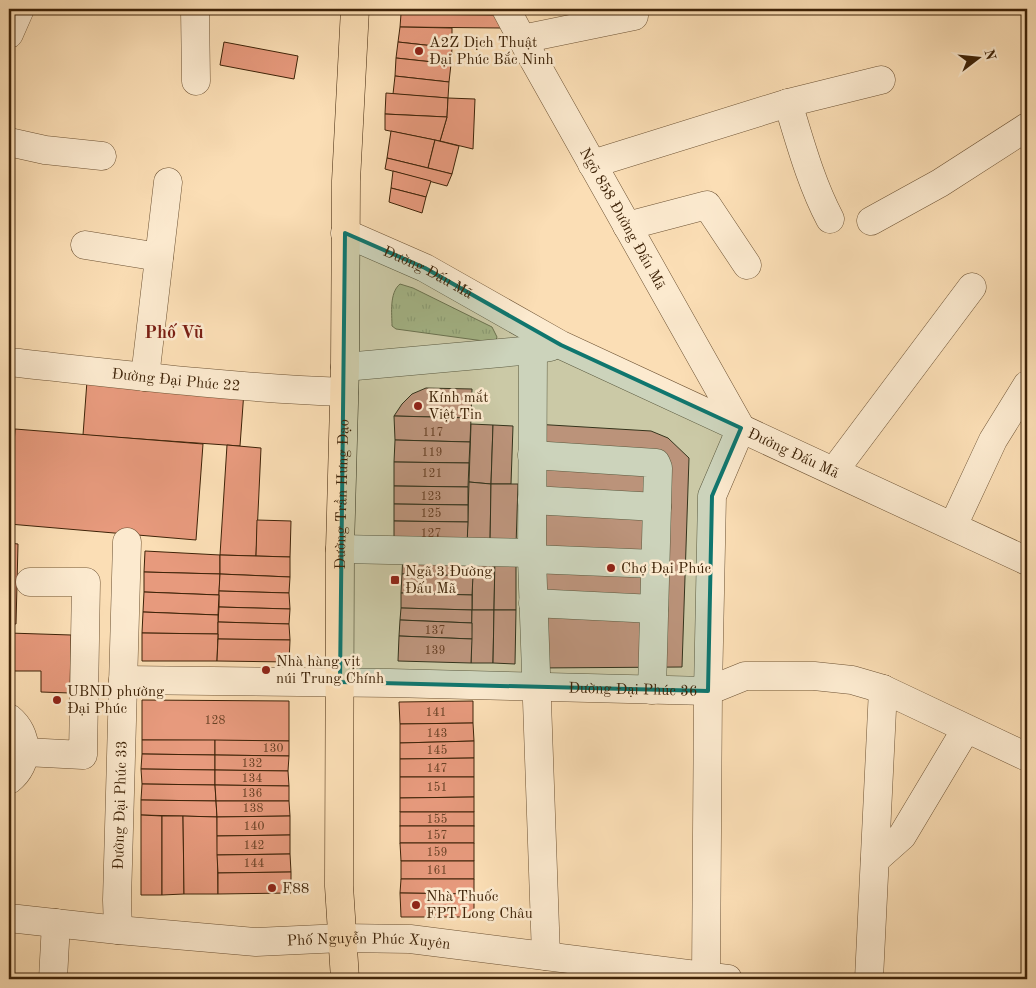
<svg xmlns="http://www.w3.org/2000/svg" width="1036" height="988" viewBox="0 0 1036 988" font-family="'Old Standard TT',serif">
<style>
.grass{fill:url(#grass-tufts);stroke:#827148}
.building{fill:#e79a7d;stroke:#3e2308}
.lines{fill:none;stroke-linecap:round;stroke-linejoin:round}
.minor-casing{stroke:#6d5233;stroke-width:29}
.major-casing{stroke:#3e2308;stroke-width:29}
.minor{stroke:#fceacf;stroke-width:28}
.major{stroke:#fbdeb5;stroke-width:28}
.marked{fill:#0f766e;fill-opacity:0.2;stroke:#0f766e;stroke-width:4;stroke-linejoin:round}
.poi-dot{fill:#8f2418;stroke:#fceacf;stroke-width:2}
.labels{text-anchor:middle;stroke-width:5;stroke-linejoin:round;paint-order:stroke}
.number-label{font-size:12px;fill:#684125}
.poi-label{font-size:15px;fill:#3e2308;stroke:#fceacf;text-anchor:start}
.street-label{font-size:15px;fill:#3e2308;stroke:#fceacf}
.quarter-label{font-size:18px;font-weight:bold;fill:#7a1f14;stroke:#fceacf}
</style>
<defs>
<pattern id="grass-tufts" width="24" height="20" patternUnits="userSpaceOnUse" patternTransform="scale(1.25)"><rect width="24" height="20" fill="#c6bf88"/><path d="M3 7l-1-3M5 7V3M7 7l1-3M15 17l-1-3M17 17v-4M19 17l1-3" fill="none" stroke="#aba474"/></pattern>
</defs>
<rect width="100%" height="100%" fill="#fbdeb5"/>
<filter id="stains"><feTurbulence type="fractalNoise" baseFrequency=".004" numOctaves="4"/><feColorMatrix values="0 0 0 0 .2 0 0 0 0 .09 0 0 0 0 .02 0 0 0 .5 -.17"/></filter>
<radialGradient id="worn" r=".72"><stop offset=".6" stop-color="#630" stop-opacity="0"/><stop offset="1" stop-color="#630" stop-opacity=".3"/></radialGradient>
<!-- grass -->
<path class="grass" d="M400,284L413,288L492,327L497,337L496,340L491,342L396,329L392,326C392,314 389,293 400,284Z"/>
<!-- building -->
<g class="building">
<path d="M404,9H496L498,15L404,14Z"/>
<path d="M401,14L498,15L501,28L400,27Z"/>
<path d="M400,27L452,28V48L398,42Z"/>
<path d="M224,42L298,56L294,79L220,65Z"/>
<path d="M398,42L452,48L451,64L396,58Z"/>
<path d="M396,58L451,64L449,82L395,76Z"/>
<path d="M395,76L449,82L448,98L393,94Z"/>
<path d="M386,93L448,98L447,117L385,114Z"/>
<path d="M448,98L475,99L473,149L440,141L447,117Z"/>
<path d="M385,114L447,117L440,141L385,130Z"/>
<path d="M391,131L435,140L428,168L387,158Z"/>
<path d="M435,140L459,146L452,174L428,168Z"/>
<path d="M387,158L428,168L452,174L447,186L385,169Z"/>
<path d="M393,171L431,181L426,197L391,188Z"/>
<path d="M391,188L426,197L422,213L389,202Z"/>
<path d="M87,381L244,391L240,446L83,435Z"/>
<path d="M426,388L472,389L471,418L394,416L402,404L412,394Z"/>
<path d="M394,416L471,418L470,442L395,440Z"/>
<path d="M471,424L493,425L491,484L469,482Z"/>
<path d="M534,424L651,431L668,438L689,458L682,667L535,668Z"/>
<path d="M493,425L513,426L511,484H491Z"/>
<path d="M15,429L203,444L196,540L9,524Z"/>
<path d="M395,440L470,442L469,463L394,462Z"/>
<path d="M227,445L261,448L256,556L220,555Z"/>
<path d="M394,462L469,463L468,487L394,486Z"/>
<path d="M469,482L491,484L490,545H467Z"/>
<path d="M491,484H518L516,546L490,545Z"/>
<path d="M394,486L468,487V505L394,504Z"/>
<path d="M394,504L468,505V522L394,521Z"/>
<path d="M257,520L291,521L290,557L256,556Z"/>
<path d="M394,521L468,522L467,545L394,544Z"/>
<path d="M9,543L18,544L16,624H9Z"/>
<path d="M145,551L220,555V574L144,572Z"/>
<path d="M403,554L473,556V576L402,574Z"/>
<path d="M220,555L290,557V577L220,574Z"/>
<path d="M473,556H495L494,610H472Z"/>
<path d="M495,556L516,557V610H494Z"/>
<path d="M144,572L220,574L219,595L144,592Z"/>
<path d="M220,574L290,577L289,593L219,591Z"/>
<path d="M402,574L473,576L472,595L401,593Z"/>
<path d="M219,591L289,593L290,609L219,607Z"/>
<path d="M144,592L219,595L218,615L143,612Z"/>
<path d="M401,593L472,595V610L401,608Z"/>
<path d="M219,607L290,609L289,624L218,622Z"/>
<path d="M401,608L472,610V623L400,620Z"/>
<path d="M472,610H494L493,663H471Z"/>
<path d="M494,610H516L515,664L493,663Z"/>
<path d="M143,612L218,615V634L142,633Z"/>
<path d="M400,620L472,623V639L399,636Z"/>
<path d="M218,622L289,624L290,640L218,639Z"/>
<path d="M9,633L71,635L70,693L41,692V671H9Z"/>
<path d="M142,633L218,634L217,661H142Z"/>
<path d="M399,636L472,639L471,663L398,661Z"/>
<path d="M218,639L290,640L289,662L217,661Z"/>
<path d="M142,700L289,701V741L142,740Z"/>
<path d="M473,701V723L400,724L399,702Z"/>
<path d="M473,723L474,741L400,743V724Z"/>
<path d="M142,740H215V755L142,754Z"/>
<path d="M215,740L289,741V756L215,755Z"/>
<path d="M474,741V758L400,759V743Z"/>
<path d="M142,754L215,755V770L141,769Z"/>
<path d="M215,755L289,756L288,771L215,770Z"/>
<path d="M474,758V777H400V759Z"/>
<path d="M141,769L215,770V785L142,784Z"/>
<path d="M215,770L288,771L289,786L215,785Z"/>
<path d="M400,777H474V797L400,798Z"/>
<path d="M142,784L215,785L216,801L141,800Z"/>
<path d="M215,785L289,786V801H216Z"/>
<path d="M474,797V812H400V798Z"/>
<path d="M141,800L216,801L217,817L141,815Z"/>
<path d="M216,801H289L290,816L217,817Z"/>
<rect x="400" y="812" width="74" height="14"/>
<path d="M141,815L162,816V895H141Z"/>
<path d="M162,816H183L184,894L162,895Z"/>
<path d="M183,816L217,817L218,894H184Z"/>
<path d="M290,816V835L217,836V817Z"/>
<rect x="400" y="826" width="74" height="17"/>
<path d="M290,835V854L217,855V836Z"/>
<path d="M400,843H474V861H401Z"/>
<path d="M290,854L291,872L218,873L217,855Z"/>
<rect x="401" y="861" width="73" height="18"/>
<path d="M291,872V893L218,894V873Z"/>
<path d="M401,879H474V894L400,893Z"/>
<path d="M400,893L474,894V917H401Z"/>
</g>
<g class="lines">
<defs>
<g id="minor">
<path d="M195,9L196,81"/>
<path id="s1" d="M506,9L522,39L741,428L712,496L708,691L706,976"/>
<path d="M9,34L20,9"/>
<path d="M522,39L634,16"/>
<path d="M788,103C800,142 811,183 830,219"/>
<path d="M9,142L45,150L102,156"/>
<path d="M592,164L788,103L881,80"/>
<path d="M871,221L940,183L1027,127"/>
<path d="M627,226L707,205L747,265"/>
<path id="s2" d="M345,233L425,268L561,345L1027,561"/>
<path d="M85,245L159,257"/>
<path d="M533,350L532,559L546,956"/>
<path id="s3" d="M9,362C120,374 232,388 344,392"/>
<path d="M345,367L533,350L550,347"/>
<path d="M145,377L168,182"/>
<path d="M532,455L656,463L658,468L652,690"/>
<path d="M834,471L972,287"/>
<path d="M532,500L657,507"/>
<path d="M953,526L993,440L1027,385"/>
<path d="M340,549L532,553"/>
<path d="M532,559L655,564"/>
<path d="M533,603L654,609"/>
<path id="s4" d="M123,680L390,683L708,691L745,676H814L852,680L883,689L1027,757"/>
<path d="M9,718C29,734 30,764 9,780"/>
<path d="M25,752L83,755L86,582H30"/>
<path d="M875,860L902,836L966,729"/>
<path id="s5" d="M9,918L118,930L256,942L342,938L410,939L728,979"/>
<path id="s6" d="M118,930L117,900L127,542"/>
<path d="M53,979L56,923"/>
<path d="M869,979L883,689"/>
</g>
<g id="major">
<path id="s7" d="M345,979L339,886L340,549L345,367L346,181L355,9"/>
</g>
</defs>
<!-- minor casing -->
<use href="#minor" class="minor-casing"/>
<!-- major casing -->
<use href="#major" class="major-casing"/>
<!-- minor -->
<use href="#minor" class="minor"/>
<!-- major -->
<use href="#major" class="major"/>
</g>
<!-- marked area -->
<path class="marked" d="M345,233L425,268L561,345L741,428L712,496L708,691L340,682Z"/>
<!-- markers -->
<g class="poi-dot">
<circle cx="419" cy="51" r="5"/>
<circle cx="418" cy="406" r="5"/>
<circle cx="611" cy="568" r="5"/>
<rect x="390" y="575" width="10" height="10" rx="2.5"/>
<circle cx="266" cy="670" r="5"/>
<circle cx="57" cy="700" r="5"/>
<circle cx="272" cy="888" r="5"/>
<circle cx="416" cy="905" r="5"/>
</g>
<g class="labels">
<!-- number labels -->
<g class="number-label">
<text x="433" y="436">117</text>
<text x="432" y="456">119</text>
<text x="432" y="477">121</text>
<text x="431" y="500">123</text>
<text x="431" y="517">125</text>
<text x="431" y="537">127</text>
<text x="435" y="634">137</text>
<text x="435" y="654">139</text>
<text x="436" y="716">141</text>
<text x="215" y="724">128</text>
<text x="437" y="737">143</text>
<text x="273" y="752">130</text>
<text x="437" y="754">145</text>
<text x="252" y="767">132</text>
<text x="437" y="772">147</text>
<text x="252" y="782">134</text>
<text x="437" y="791">151</text>
<text x="252" y="797">136</text>
<text x="253" y="812">138</text>
<text x="437" y="823">155</text>
<text x="254" y="830">140</text>
<text x="437" y="839">157</text>
<text x="254" y="849">142</text>
<text x="437" y="856">159</text>
<text x="254" y="867">144</text>
<text x="437" y="874">161</text>
</g>
<!-- poi labels -->
<g class="poi-label">
<text x="429" y="47">A2Z Dịch Thuật<tspan x="429" dy="17">Đại Phúc Bắc Ninh</tspan></text>
<text x="428" y="402">Kính mắt<tspan x="428" dy="17">Việt Tin</tspan></text>
<text x="621" y="573">Chợ Đại Phúc</text>
<text x="405" y="576">Ngã 3 Đường<tspan x="405" dy="17">Đấu Mã</tspan></text>
<text x="276" y="666">Nhà hàng vịt<tspan x="276" dy="17">núi Trung Chính</tspan></text>
<text x="67" y="696">UBND phường<tspan x="67" dy="17">Đại Phúc</tspan></text>
<text x="282" y="893">F88</text>
<text x="426" y="901">Nhà Thuốc<tspan x="426" dy="17">FPT Long Châu</tspan></text>
</g>
<!-- street labels -->
<g class="street-label">
<text dy="5" stroke="none"><textPath href="#s1" startOffset="240">Ngõ 858 Đường Đấu Mã</textPath></text>
<text dy="5" stroke="none"><textPath href="#s2" startOffset="92">Đường Đấu Mã</textPath></text>
<text dy="5" stroke="none"><textPath href="#s3" startOffset="168">Đường Đại Phúc 22</textPath></text>
<text dy="5" stroke="none"><textPath href="#s2" startOffset="500">Đường Đấu Mã</textPath></text>
<text dy="5" stroke="none"><textPath href="#s7" startOffset="485">Đường Trần Hưng Đạo</textPath></text>
<text dy="5" stroke="none"><textPath href="#s4" startOffset="510">Đường Đại Phúc 36</textPath></text>
<text dy="5" stroke="none"><textPath href="#s6" startOffset="125">Đường Đại Phúc 33</textPath></text>
<text dy="5" stroke="none"><textPath href="#s5" startOffset="361">Phố Nguyễn Phúc Xuyên</textPath></text>
</g>
<!-- quarter labels -->
<g class="quarter-label">
<text x="174" y="338">Phố Vũ</text>
</g>
</g>
<!-- margin -->
<rect width="1036" height="988" fill="none" stroke="#fbdeb5" stroke-width="30"/>
<rect x="10" y="10" width="1016" height="968" fill="none" stroke="#3e2308" stroke-width="2.5"/>
<rect x="15" y="15" width="1006" height="958" fill="none" stroke="#3e2308"/>
<!-- north arrow -->
<g transform="translate(978 58) rotate(74)" stroke="#fceacf" stroke-width="4" paint-order="stroke">
<path d="M0-4L9 19L0 12L-9 19Z" fill="#3e2308"/>
<text y="-8" font-size="14" font-weight="bold" text-anchor="middle" fill="#3e2308">N</text>
</g>
<rect width="100%" height="100%" filter="url(#stains)"/>
<rect width="100%" height="100%" fill="url(#worn)"/>
</svg>
